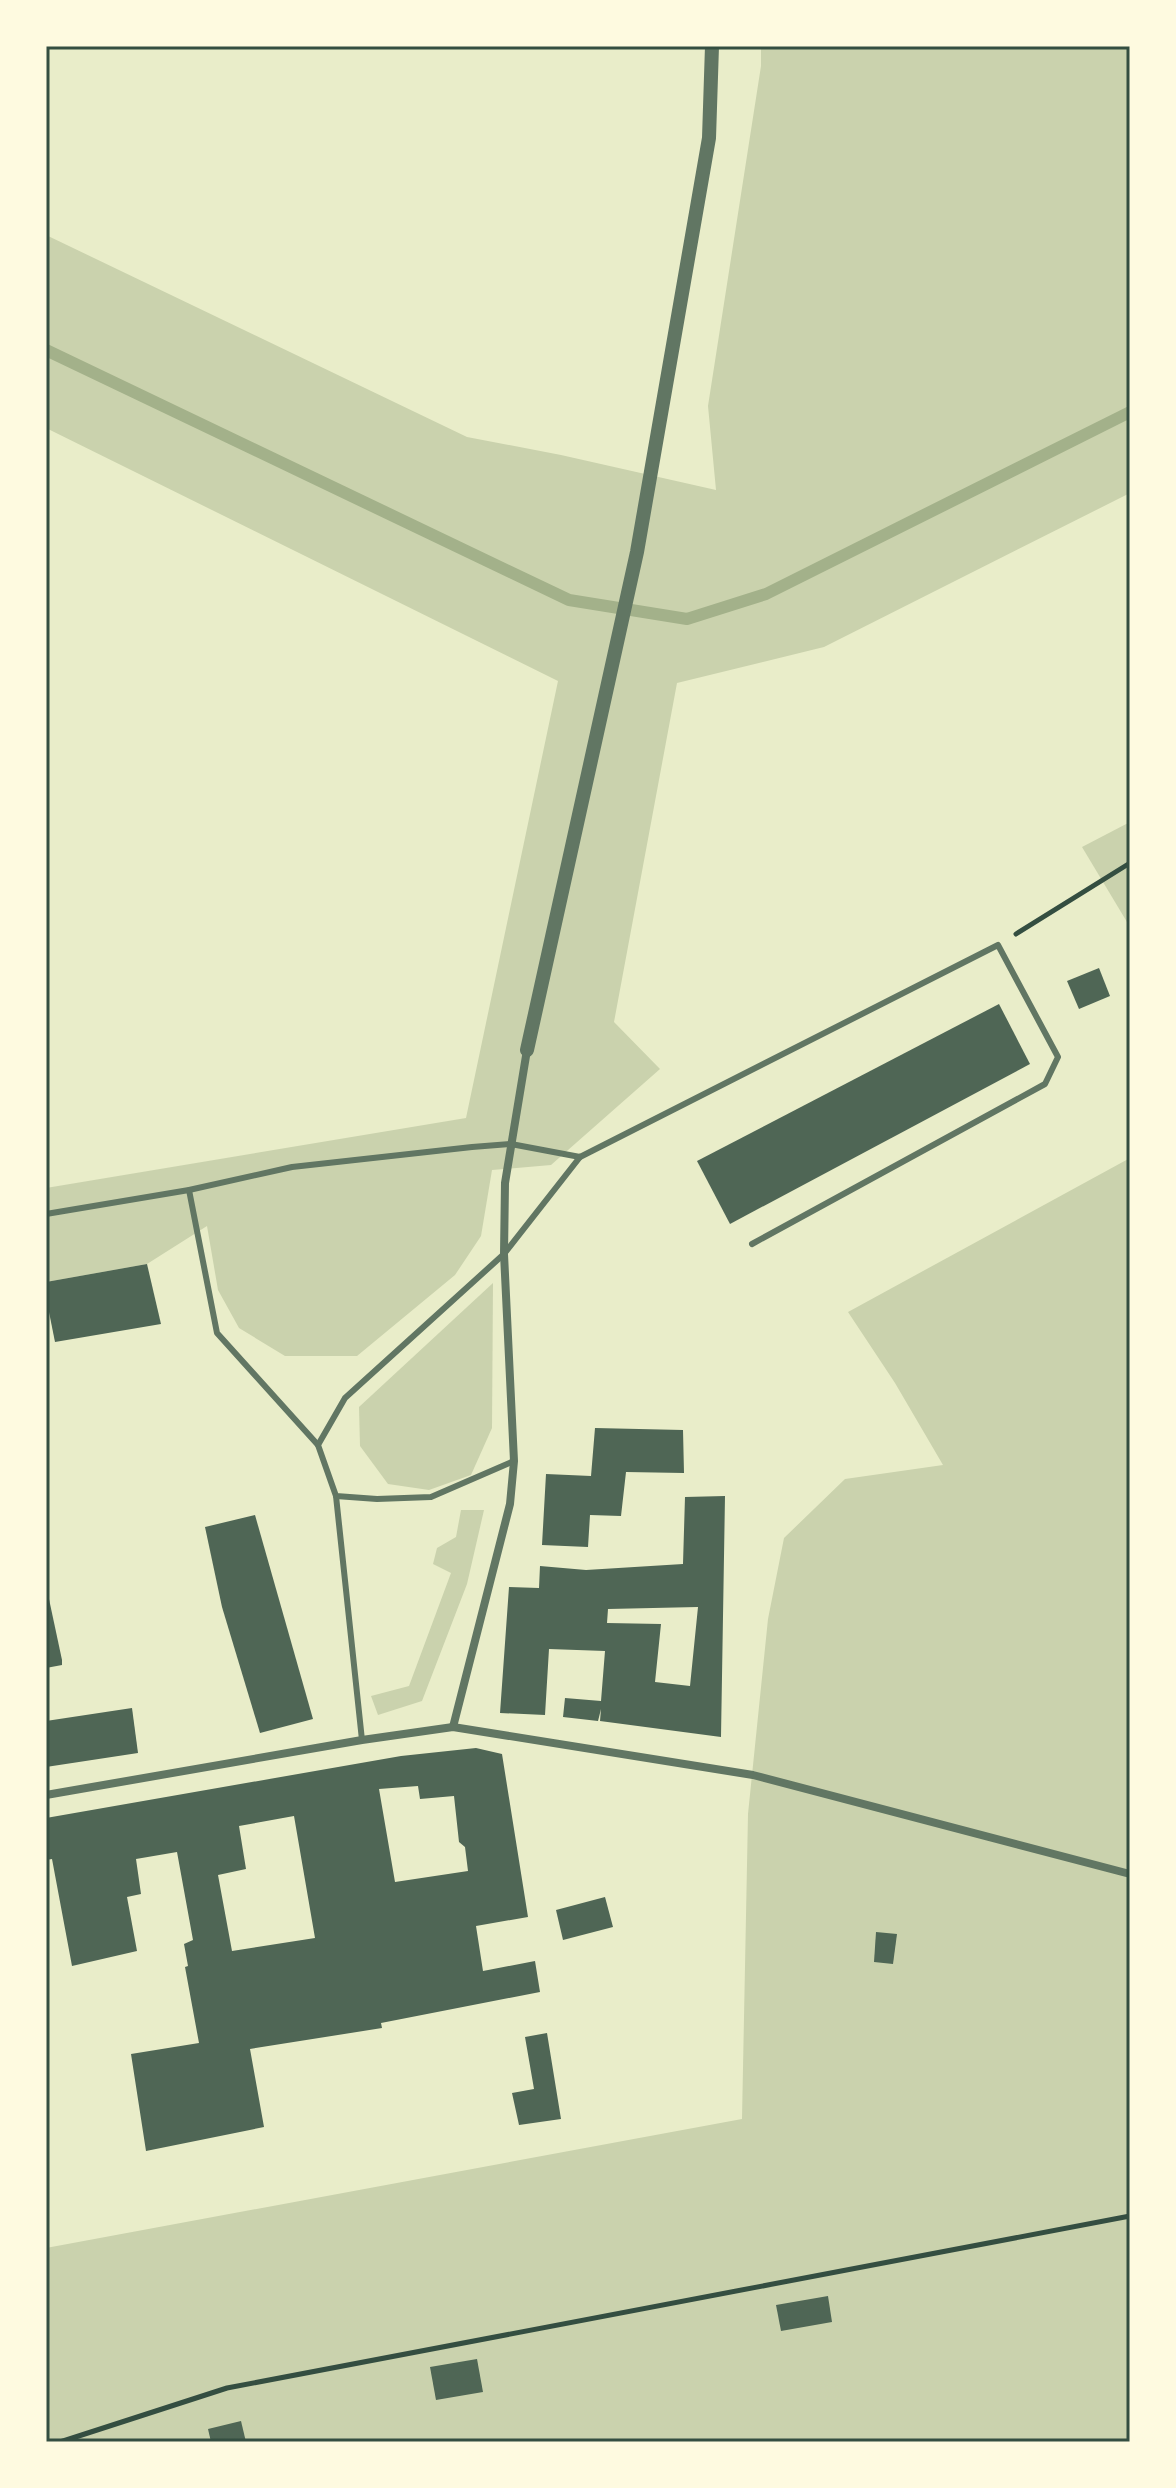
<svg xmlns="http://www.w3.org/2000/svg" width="1176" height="2488" viewBox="0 0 1176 2488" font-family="'Varela Round',sans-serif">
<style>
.green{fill:#cad2ad}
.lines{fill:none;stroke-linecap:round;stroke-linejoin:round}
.stream{stroke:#a3b18a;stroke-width:12}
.building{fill:#4f6655;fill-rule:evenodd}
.path{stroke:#344e41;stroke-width:5}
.service{stroke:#617663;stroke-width:6}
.minor{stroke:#617663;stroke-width:8}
.tertiary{stroke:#617663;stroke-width:14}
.neatline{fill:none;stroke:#344e41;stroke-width:3}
</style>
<rect width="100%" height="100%" fill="#e9edc9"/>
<!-- green -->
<g class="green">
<path d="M761,46H1130V493L824,647L677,683L614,1022L660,1069L551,1165L492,1170L481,1236L455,1275L357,1356H285L239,1328L218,1290L207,1226L147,1264L46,1282V1188L466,1118L558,681L46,428V235L467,437L561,455L716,490L708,406L761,66Z"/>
<path d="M1130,822V927L1082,847Z"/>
<path d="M1130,1158V2442H46V2248L742,2119L748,1814L768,1619L784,1538L845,1479L943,1465L895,1383L848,1312Z"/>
<path d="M493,1283L492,1428L471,1475L429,1490L388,1484L360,1446L359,1407Z"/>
<path d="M461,1510H484L467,1584L422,1701L378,1715L371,1696L409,1686L451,1573L433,1564L437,1548L456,1537Z"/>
</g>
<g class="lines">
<!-- stream -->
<path class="stream" d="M46,350L569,600L687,619L766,594L1130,412"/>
</g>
<!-- building -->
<g class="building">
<path d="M1099,968L1110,996L1079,1009L1067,981Z"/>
<path d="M999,1004L1030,1064L730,1224L697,1161Z"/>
<path d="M147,1264L161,1324L55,1342L46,1297V1282Z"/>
<path d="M595,1428L683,1430L684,1473L626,1472L621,1516L590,1515L588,1547L542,1545L546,1474L591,1476Z"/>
<path d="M725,1496L721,1737L600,1721L601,1709L598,1721L563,1717L565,1698L601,1701L605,1651L549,1649L545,1715L500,1713L509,1587L539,1588L540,1566L586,1570L683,1564L685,1497ZM698,1607L690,1686L655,1682L661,1624L607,1623L608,1609Z"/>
<path d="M255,1515L313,1719L260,1733L222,1607L205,1527Z"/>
<path d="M46,1585L62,1660V1665L46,1668Z"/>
<path d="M132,1708L138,1753L46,1767V1721Z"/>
<path d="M476,1748L502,1754L528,1917L476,1926L483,1971L535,1961L540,1992L381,2023L382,2028L250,2049L264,2127L146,2151L131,2054L199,2043L185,1967L188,1966L184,1944L193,1940L177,1852L136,1859L141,1894L127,1897L137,1951L72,1966L52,1859L46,1860V1818L401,1756ZM418,1786L420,1799L454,1796L459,1842L465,1847L468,1871L395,1882L379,1789ZM294,1816L315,1938L232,1951L218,1875L246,1869L239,1826Z"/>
<path d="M605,1897L613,1927L563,1940L556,1910Z"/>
<path d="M876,1932L897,1934L893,1964L874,1962Z"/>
<path d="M547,2033L561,2119L519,2125L512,2093L534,2089L525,2037Z"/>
<path d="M828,2296L832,2322L781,2331L776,2305Z"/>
<path d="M477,2359L483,2392L436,2400L430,2367Z"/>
<path d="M241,2421L246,2442H211L208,2429Z"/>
</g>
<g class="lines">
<!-- path -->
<g class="path">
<path d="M1016,934L1130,863"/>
<path d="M60,2442L227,2388L1130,2216"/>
</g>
<!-- service -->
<g class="service">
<path d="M189,1190L217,1333L318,1445"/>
<path d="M46,1214L189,1190L292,1167L472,1147L511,1144L580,1157L998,945L1058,1057L1045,1084L752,1244"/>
<path d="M514,1461L431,1497L377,1499L336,1496L318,1445L345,1398L504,1254L580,1157"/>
<path d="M336,1496L362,1740"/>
</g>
<!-- minor -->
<g class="minor">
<path d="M453,1727L510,1504L514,1461L504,1254L505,1183L527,1050"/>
<path d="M46,1795L362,1740L453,1727L753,1775L1130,1874"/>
</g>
<!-- tertiary -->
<path class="tertiary" d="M527,1050L637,552L709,138L712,46"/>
</g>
<!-- border -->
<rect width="1176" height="2488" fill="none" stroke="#fefae0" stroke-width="96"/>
<rect x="48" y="48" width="1080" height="2392" class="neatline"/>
</svg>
